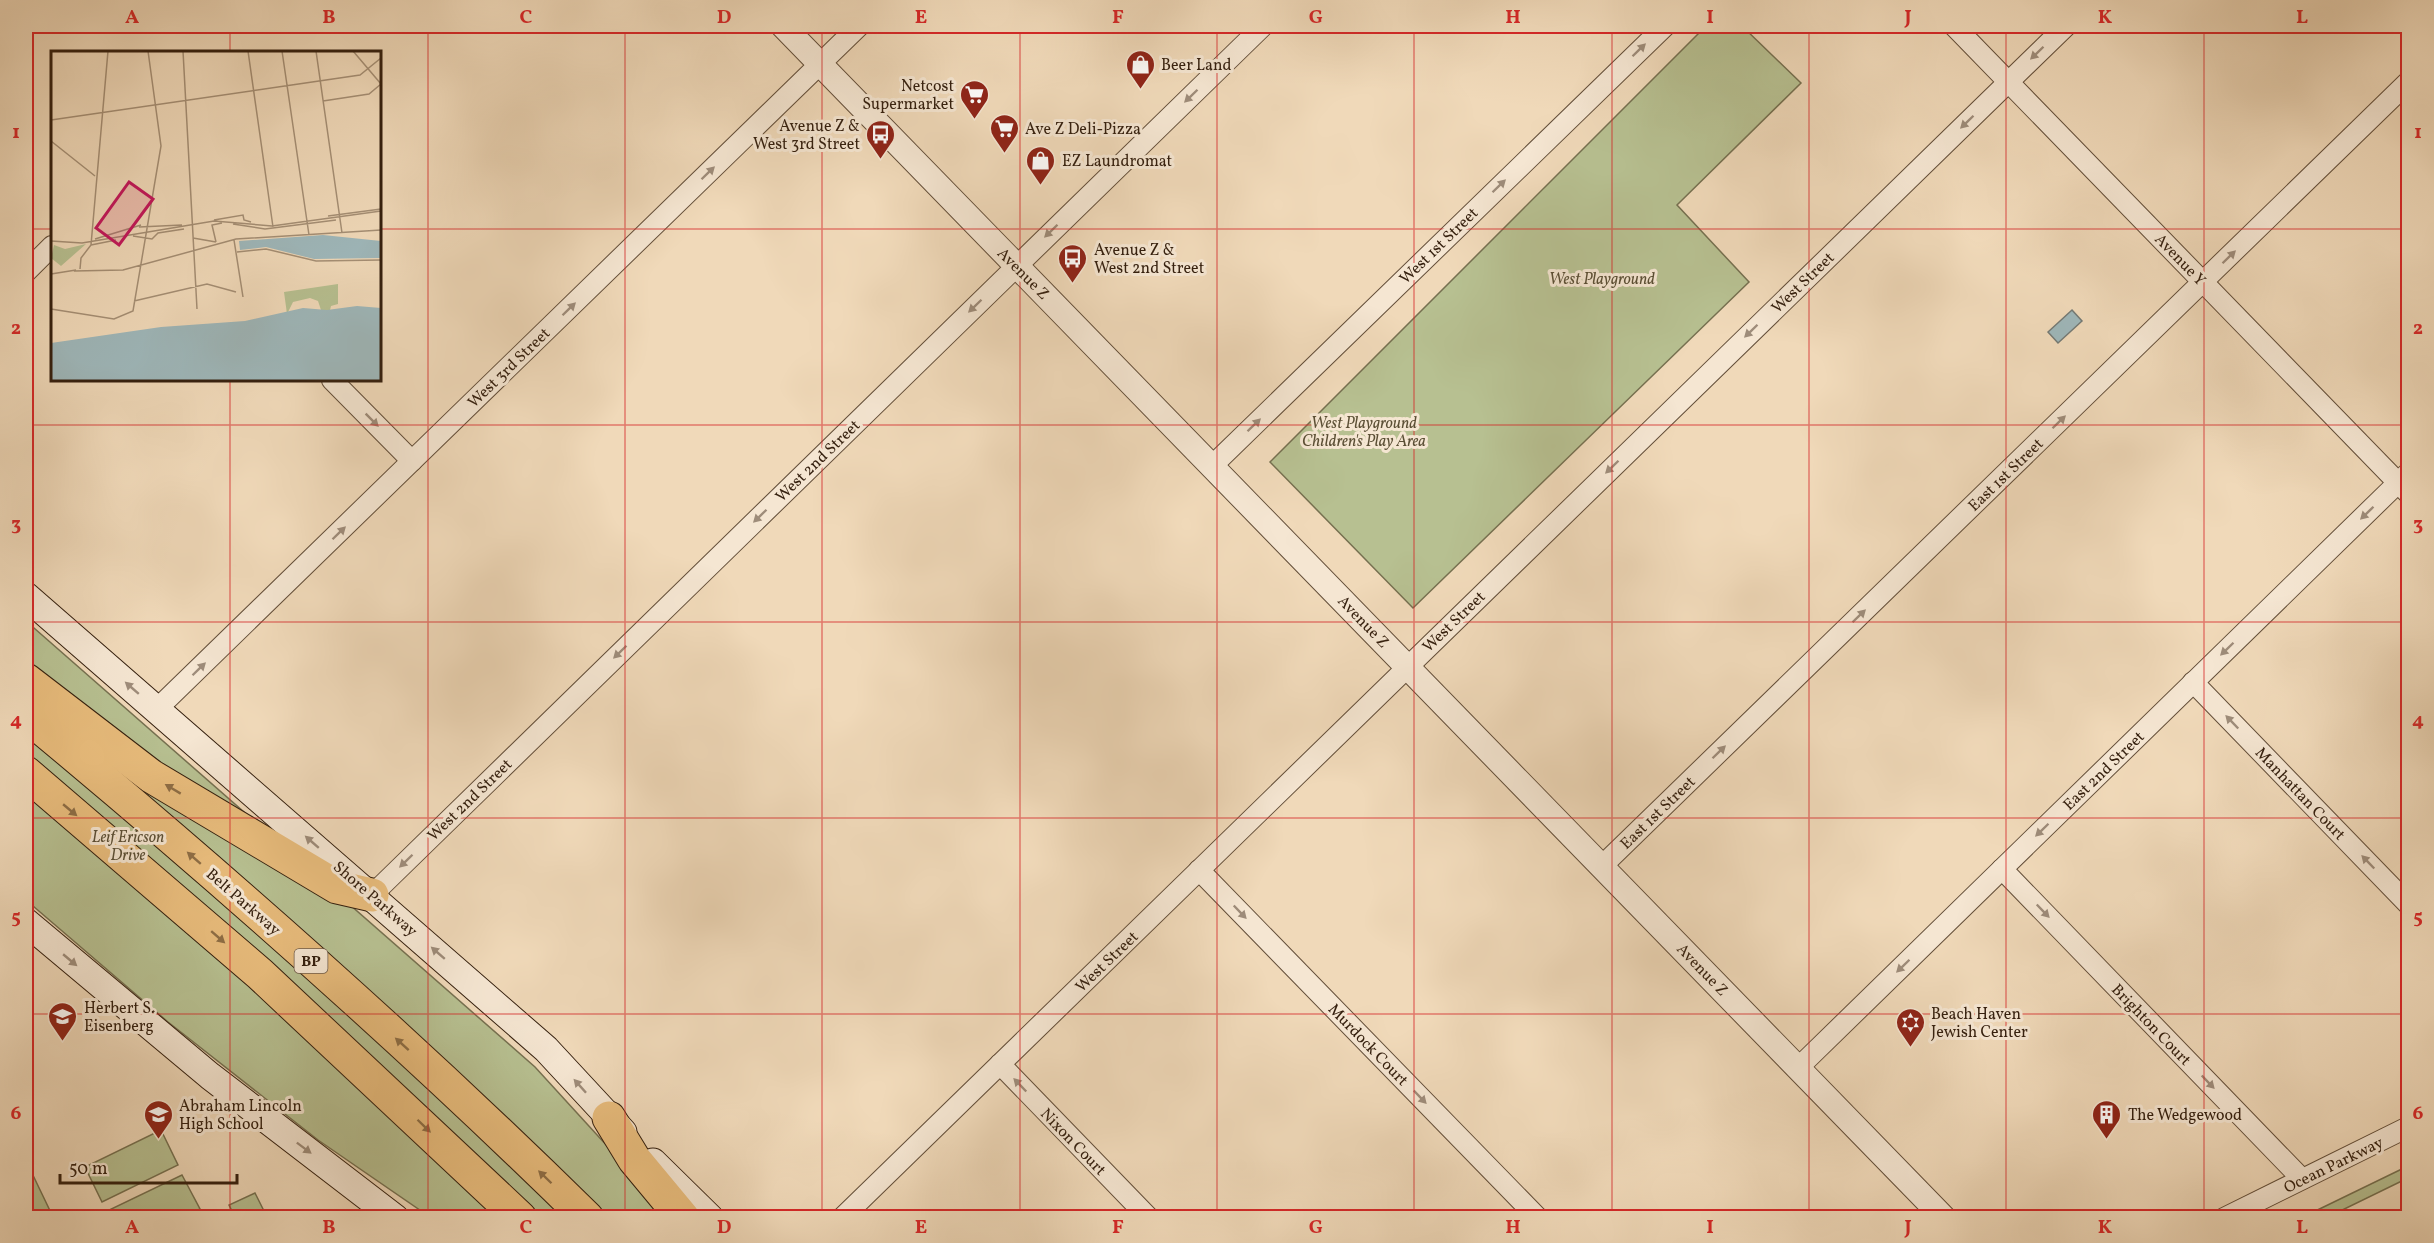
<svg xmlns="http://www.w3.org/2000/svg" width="2434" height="1243" viewBox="0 0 2434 1243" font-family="Vollkorn,serif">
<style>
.green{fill:#b7c091;stroke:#767050;stroke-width:1.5}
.water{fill:#9eb7ba;stroke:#747a75;stroke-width:1.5}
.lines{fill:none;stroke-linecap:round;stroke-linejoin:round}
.minor-casing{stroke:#634e39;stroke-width:22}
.tertiary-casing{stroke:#634e39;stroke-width:26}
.secondary-casing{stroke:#341f0e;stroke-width:29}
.motorway-casing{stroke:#341f0e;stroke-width:35}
.minor{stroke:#f5e6d2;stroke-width:20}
.tertiary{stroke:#f5e6d2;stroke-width:24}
.secondary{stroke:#f5e6d2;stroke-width:27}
.motorway{stroke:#e8bc7c;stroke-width:33}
.oneway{fill:#9e8c7a}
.oneway2{fill:#8e6e45}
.grid{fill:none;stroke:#d62828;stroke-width:1.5;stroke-opacity:0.55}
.labels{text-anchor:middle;stroke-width:6;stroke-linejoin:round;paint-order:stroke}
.shield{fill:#f5e6d2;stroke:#6e5b49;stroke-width:1.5}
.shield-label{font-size:15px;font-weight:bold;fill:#341f0e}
.poi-label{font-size:16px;fill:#341f0e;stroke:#f5e6d2;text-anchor:start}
.street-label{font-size:16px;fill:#341f0e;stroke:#f5e6d2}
.park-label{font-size:16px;font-style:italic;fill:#5b4f35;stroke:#f5e6d2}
.inset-road{fill:none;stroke:#a58f75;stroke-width:1.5}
.view{fill:#c2185b;fill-opacity:0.15;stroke:#c2185b;stroke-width:3}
.inset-edge{fill:none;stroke:#341f0e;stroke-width:3}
.neatline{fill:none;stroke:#d62828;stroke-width:2}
.grid-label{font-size:20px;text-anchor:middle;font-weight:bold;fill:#d62828}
</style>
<rect width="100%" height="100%" fill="#f0d9b9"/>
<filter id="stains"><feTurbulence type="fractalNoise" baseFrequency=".00333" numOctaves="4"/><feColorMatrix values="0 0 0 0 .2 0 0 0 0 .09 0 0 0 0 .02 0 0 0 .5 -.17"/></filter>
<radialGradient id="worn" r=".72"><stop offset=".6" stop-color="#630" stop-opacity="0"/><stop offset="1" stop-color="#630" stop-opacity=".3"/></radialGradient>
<!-- green -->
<g class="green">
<path d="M1706,26H1742L1801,83L1677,205L1749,282L1413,608L1270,462Z"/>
<path d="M26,621L535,1067L672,1217H430L318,1140L168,1022L26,900Z"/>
<path d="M161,1130L178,1165L102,1202L85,1167Z"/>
<path d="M2408,1166V1178L2328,1217H2303Z"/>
<path d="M30,1169L53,1217H26V1171Z"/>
<path d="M182,1175L200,1209L183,1217H110L107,1211Z"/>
<path d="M255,1193L267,1217H235L229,1205Z"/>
</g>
<!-- water -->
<path class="water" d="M2072,310L2082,321L2058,343L2048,332Z"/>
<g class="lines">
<defs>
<g id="minor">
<path d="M1954,26L2408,493"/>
<path d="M26,272L52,246"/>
<path d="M332,380L412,461"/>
<path d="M1212,466L1665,26"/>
<path d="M2193,682L2408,904"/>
<path d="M157,709L859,26"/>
<path d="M1602,866L2408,82"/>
<path d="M2002,869L2302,1179"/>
<path d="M1199,870L1538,1218"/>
<path d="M372,895L1263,26"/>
<path d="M1000,1064L1149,1218"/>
<path d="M1798,1068L2408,473"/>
<path d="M842,1218L2066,26"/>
<path d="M2224,1218L2408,1127"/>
</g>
<path id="tertiary" d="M783,26L1944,1218"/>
<g id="secondary">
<path d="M26,596L546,1049L623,1132"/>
<path d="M26,922L210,1076L395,1218"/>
<path d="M653,1162L710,1218"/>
</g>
<g id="motorway">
<path d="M26,680L151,776L337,887L372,895"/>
<path d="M26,715C219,875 408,1042 587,1218"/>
<path d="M26,773L260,974L520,1218"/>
<path d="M609,1118L634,1159L683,1218"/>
</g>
</defs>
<!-- minor casing -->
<use href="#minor" class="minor-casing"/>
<!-- tertiary casing -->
<use href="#tertiary" class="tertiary-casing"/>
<!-- secondary casing -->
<use href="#secondary" class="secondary-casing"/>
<!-- motorway casing -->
<use href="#motorway" class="motorway-casing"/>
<!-- minor -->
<use href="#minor" class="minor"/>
<!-- tertiary -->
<use href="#tertiary" class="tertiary"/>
<!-- secondary -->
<use href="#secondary" class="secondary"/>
<!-- motorway -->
<use href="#motorway" class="motorway"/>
</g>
<!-- one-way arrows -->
<defs><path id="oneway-solid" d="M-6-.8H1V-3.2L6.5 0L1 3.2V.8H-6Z" transform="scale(1.5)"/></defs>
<g class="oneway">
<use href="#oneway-solid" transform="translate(1639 50) rotate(-44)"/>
<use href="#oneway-solid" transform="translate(2037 53) rotate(136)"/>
<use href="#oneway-solid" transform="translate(1191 96) rotate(136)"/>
<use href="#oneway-solid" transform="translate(1967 122) rotate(136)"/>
<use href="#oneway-solid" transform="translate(708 173) rotate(-44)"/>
<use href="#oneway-solid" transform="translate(1499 186) rotate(-44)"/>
<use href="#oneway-solid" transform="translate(1051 231) rotate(136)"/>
<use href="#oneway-solid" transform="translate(2229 257) rotate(-44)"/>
<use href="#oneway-solid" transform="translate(975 306) rotate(136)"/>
<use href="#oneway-solid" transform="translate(569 309) rotate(-44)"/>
<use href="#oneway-solid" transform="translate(1751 331) rotate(136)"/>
<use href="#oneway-solid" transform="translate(372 420) rotate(45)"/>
<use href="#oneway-solid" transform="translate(2059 422) rotate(-44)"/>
<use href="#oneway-solid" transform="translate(1254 425) rotate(-44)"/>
<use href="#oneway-solid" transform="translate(1612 467) rotate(136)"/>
<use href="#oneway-solid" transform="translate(2367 513) rotate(136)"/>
<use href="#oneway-solid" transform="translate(760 516) rotate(136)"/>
<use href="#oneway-solid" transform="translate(339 533) rotate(-44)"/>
<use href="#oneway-solid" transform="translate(1859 616) rotate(-44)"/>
<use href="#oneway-solid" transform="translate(2227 649) rotate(136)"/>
<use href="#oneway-solid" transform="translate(620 652) rotate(136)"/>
<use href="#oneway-solid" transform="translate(199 669) rotate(-44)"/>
<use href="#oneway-solid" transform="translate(132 688) rotate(-139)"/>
<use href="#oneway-solid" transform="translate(2232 722) rotate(-134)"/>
<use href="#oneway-solid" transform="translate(1719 752) rotate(-44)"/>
<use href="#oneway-solid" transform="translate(2042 830) rotate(136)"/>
<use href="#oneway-solid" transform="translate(312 842) rotate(-139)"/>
<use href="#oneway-solid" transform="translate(406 861) rotate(136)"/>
<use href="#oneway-solid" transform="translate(2368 862) rotate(-134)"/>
<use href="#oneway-solid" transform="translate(2043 911) rotate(46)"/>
<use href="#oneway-solid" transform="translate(1240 912) rotate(46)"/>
<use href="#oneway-solid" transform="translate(438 953) rotate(-139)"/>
<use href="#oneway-solid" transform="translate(70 960) rotate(40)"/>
<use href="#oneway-solid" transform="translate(1903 966) rotate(136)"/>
<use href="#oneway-solid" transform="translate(2208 1082) rotate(46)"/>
<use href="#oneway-solid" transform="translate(1020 1085) rotate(-134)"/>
<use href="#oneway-solid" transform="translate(580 1086) rotate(-132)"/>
<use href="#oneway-solid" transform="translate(1420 1097) rotate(46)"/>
<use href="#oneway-solid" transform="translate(304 1148) rotate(37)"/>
</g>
<g class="oneway2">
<use href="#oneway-solid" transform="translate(173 789) rotate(-149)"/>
<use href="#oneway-solid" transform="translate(70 810) rotate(40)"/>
<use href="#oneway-solid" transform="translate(194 858) rotate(-139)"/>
<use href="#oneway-solid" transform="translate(218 937) rotate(41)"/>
<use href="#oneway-solid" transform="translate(402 1044) rotate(-138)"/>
<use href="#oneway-solid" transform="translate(424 1126) rotate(44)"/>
<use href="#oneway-solid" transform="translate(545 1177) rotate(-136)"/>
</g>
<!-- grid -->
<path class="grid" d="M230,26V52M428,26V1218M625,26V1218M822,26V1218M1020,26V1218M1217,26V1218M1414,26V1218M1612,26V1218M1809,26V1218M2006,26V1218M2204,26V1218M26,229H52M380,229H2408M230,380V1218M26,425H2408M26,622H2408M26,818H2408M26,1014H2408"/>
<!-- icons -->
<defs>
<symbol id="shop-pin" viewBox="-11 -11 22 30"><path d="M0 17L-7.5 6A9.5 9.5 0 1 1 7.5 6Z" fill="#8f2418" stroke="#f5e6d2"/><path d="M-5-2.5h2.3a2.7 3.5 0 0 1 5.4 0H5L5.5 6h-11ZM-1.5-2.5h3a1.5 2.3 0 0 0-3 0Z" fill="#fff"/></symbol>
<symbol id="supermarket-pin" viewBox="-11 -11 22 30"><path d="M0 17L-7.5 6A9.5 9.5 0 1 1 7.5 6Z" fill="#8f2418" stroke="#f5e6d2"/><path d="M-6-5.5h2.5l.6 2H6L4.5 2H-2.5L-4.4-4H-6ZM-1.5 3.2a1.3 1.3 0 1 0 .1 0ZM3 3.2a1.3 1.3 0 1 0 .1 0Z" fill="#fff"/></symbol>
<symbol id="bus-pin" viewBox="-11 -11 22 30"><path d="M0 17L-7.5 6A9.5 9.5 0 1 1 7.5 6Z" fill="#8f2418" stroke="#f5e6d2"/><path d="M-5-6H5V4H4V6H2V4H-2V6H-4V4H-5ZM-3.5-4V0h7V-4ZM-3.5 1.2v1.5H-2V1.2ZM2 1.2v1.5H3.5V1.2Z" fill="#fff"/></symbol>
<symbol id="school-pin" viewBox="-11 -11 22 30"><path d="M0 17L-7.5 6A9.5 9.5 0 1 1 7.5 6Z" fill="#8f2418" stroke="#f5e6d2"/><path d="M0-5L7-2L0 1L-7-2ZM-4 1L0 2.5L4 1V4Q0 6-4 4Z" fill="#fff"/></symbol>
<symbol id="synagogue-pin" viewBox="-11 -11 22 30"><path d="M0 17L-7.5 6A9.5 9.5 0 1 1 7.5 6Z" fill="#8f2418" stroke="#f5e6d2"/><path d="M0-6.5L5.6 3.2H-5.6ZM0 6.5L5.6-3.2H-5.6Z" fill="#fff"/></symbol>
<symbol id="building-pin" viewBox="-11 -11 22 30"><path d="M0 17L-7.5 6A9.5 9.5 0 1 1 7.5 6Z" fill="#8f2418" stroke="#f5e6d2"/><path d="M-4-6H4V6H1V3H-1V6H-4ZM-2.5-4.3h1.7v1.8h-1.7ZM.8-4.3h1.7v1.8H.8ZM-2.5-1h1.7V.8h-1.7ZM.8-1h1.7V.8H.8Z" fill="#fff"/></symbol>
</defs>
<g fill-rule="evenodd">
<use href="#shop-pin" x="1124" y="48" width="33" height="45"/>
<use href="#supermarket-pin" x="958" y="78" width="33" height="45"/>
<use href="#supermarket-pin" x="988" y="112" width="33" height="45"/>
<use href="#bus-pin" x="864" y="118" width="33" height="45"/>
<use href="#shop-pin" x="1024" y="144" width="33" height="45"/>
<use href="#bus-pin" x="1056" y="242" width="33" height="45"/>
<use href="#school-pin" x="46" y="1000" width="33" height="45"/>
<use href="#synagogue-pin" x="1894" y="1006" width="33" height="45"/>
<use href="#school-pin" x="142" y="1098" width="33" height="45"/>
<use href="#building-pin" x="2090" y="1098" width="33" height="45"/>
</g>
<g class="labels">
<!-- shield labels -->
<rect class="shield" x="294.5" y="949" width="33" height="24" rx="4.5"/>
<g class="shield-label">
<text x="311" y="966">BP</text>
</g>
<!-- poi labels -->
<g class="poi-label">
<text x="1161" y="70">Beer Land</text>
<text x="954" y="91" text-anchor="end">Netcost<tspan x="954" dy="18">Supermarket</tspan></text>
<text x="860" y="131" text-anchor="end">Avenue Z &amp;<tspan x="860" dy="18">West 3rd Street</tspan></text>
<text x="1025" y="134">Ave Z Deli-Pizza</text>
<text x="1062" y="166">EZ Laundromat</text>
<text x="1094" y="255">Avenue Z &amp;<tspan x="1094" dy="18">West 2nd Street</tspan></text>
<text x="84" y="1013">Herbert S.<tspan x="84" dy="18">Eisenberg</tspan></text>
<text x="1931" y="1019">Beach Haven<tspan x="1931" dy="18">Jewish Center</tspan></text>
<text x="179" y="1111">Abraham Lincoln<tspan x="179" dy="18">High School</tspan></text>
<text x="2128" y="1120">The Wedgewood</text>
</g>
<!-- street labels -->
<g class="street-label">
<text transform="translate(1438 245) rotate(-44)" y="6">West 1st Street</text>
<text transform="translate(2181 259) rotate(46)" y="6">Avenue Y</text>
<text transform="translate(1024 273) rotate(45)" y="6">Avenue Z</text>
<text transform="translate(1802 282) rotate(-44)" y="6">West Street</text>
<text transform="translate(508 367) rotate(-44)" y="6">West 3rd Street</text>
<text transform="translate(817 460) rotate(-44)" y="6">West 2nd Street</text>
<text transform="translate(2005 474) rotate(-44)" y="6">East 1st Street</text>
<text transform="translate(1364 621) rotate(46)" y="6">Avenue Z</text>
<text transform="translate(1453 621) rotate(-44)" y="6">West Street</text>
<text transform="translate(2103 770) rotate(-44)" y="6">East 2nd Street</text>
<text transform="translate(2301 793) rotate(46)" y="6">Manhattan Court</text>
<text transform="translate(469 799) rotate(-44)" y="6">West 2nd Street</text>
<text transform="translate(1657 812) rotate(-44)" y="6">East 1st Street</text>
<text transform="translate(376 898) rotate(41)" y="6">Shore Parkway</text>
<text transform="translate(244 901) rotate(41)" y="6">Belt Parkway</text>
<text transform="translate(1106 961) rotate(-44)" y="6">West Street</text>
<text transform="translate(1703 969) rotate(46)" y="6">Avenue Z</text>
<text transform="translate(2152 1024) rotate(46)" y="6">Brighton Court</text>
<text transform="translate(1369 1044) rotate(46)" y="6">Murdock Court</text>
<text transform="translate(1074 1141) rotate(46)" y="6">Nixon Court</text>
<text transform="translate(2333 1164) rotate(-26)" y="6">Ocean Parkway</text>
</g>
<!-- park labels -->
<g class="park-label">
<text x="1602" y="284">West Playground</text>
<text x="1364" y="428">West Playground<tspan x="1364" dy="18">Children's Play Area</tspan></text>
<text x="128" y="842">Leif Ericson<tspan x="128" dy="18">Drive</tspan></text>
</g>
</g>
<!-- overview -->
<g transform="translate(51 51)">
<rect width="330" height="330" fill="#f0d9b9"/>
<path d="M35,193L10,215L0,207L3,194L14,198ZM287,233V253L280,255L279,259H270L267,250L259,247L242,251L236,263L233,241Z" fill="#b7c091"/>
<path d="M272,184L330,190V207L263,208L215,196L189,199L188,190ZM306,255L330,257V330H0V292L110,276L194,270L252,257L276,259Z" fill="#9eb7ba"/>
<path class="inset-road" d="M132,0L146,258M197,0L222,176M231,0L258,184M265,0L291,182M302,0L330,33M272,50L318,43L330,33M0,69L309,24L330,7M0,90L44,125M277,165L330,158M163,169L192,164L193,169L200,171M182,173L214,178L285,169M88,176L131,174M82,185L101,188L107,182L133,178M142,187L165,191M44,188L90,174M183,189L192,246M0,190L31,192L163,170L221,175L330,160M165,191L161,174L171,172M40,194L65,189M186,201L215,198L265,210L330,209M29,218L30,207L40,194L57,0M23,220L72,219L185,188L330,179M0,223L25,219M83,250L156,233L185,241M0,258L63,268L82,260L110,95L97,0"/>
<path class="view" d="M78,131L102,148L68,194L45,177Z"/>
<rect width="330" height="330" class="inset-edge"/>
</g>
<!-- margin -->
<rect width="2434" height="1243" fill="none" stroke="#f0d9b9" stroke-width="66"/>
<!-- scale -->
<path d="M60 1174v9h177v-9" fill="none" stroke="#341f0e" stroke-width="3"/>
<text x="69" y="1174" font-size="18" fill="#341f0e" stroke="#f5e6d2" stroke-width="4.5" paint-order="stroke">50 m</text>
<rect x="33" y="33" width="2368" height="1177" class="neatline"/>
<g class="grid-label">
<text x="132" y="23">A</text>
<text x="329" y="23">B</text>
<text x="526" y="23">C</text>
<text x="724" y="23">D</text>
<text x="921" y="23">E</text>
<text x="1118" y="23">F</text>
<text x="1316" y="23">G</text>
<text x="1513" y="23">H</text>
<text x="1710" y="23">I</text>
<text x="1908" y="23">J</text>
<text x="2105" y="23">K</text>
<text x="2302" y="23">L</text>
<text x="16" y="138">1</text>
<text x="2418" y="138">1</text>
<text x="16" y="334">2</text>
<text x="2418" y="334">2</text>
<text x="16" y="530">3</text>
<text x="2418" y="530">3</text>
<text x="16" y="726">4</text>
<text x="2418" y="726">4</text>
<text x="16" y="923">5</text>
<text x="2418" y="923">5</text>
<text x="16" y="1119">6</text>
<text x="2418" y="1119">6</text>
<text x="132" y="1233">A</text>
<text x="329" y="1233">B</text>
<text x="526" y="1233">C</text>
<text x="724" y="1233">D</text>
<text x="921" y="1233">E</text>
<text x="1118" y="1233">F</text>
<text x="1316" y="1233">G</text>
<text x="1513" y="1233">H</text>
<text x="1710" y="1233">I</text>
<text x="1908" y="1233">J</text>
<text x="2105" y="1233">K</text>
<text x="2302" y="1233">L</text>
</g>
<rect width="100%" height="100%" filter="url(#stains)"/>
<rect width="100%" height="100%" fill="url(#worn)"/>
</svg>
